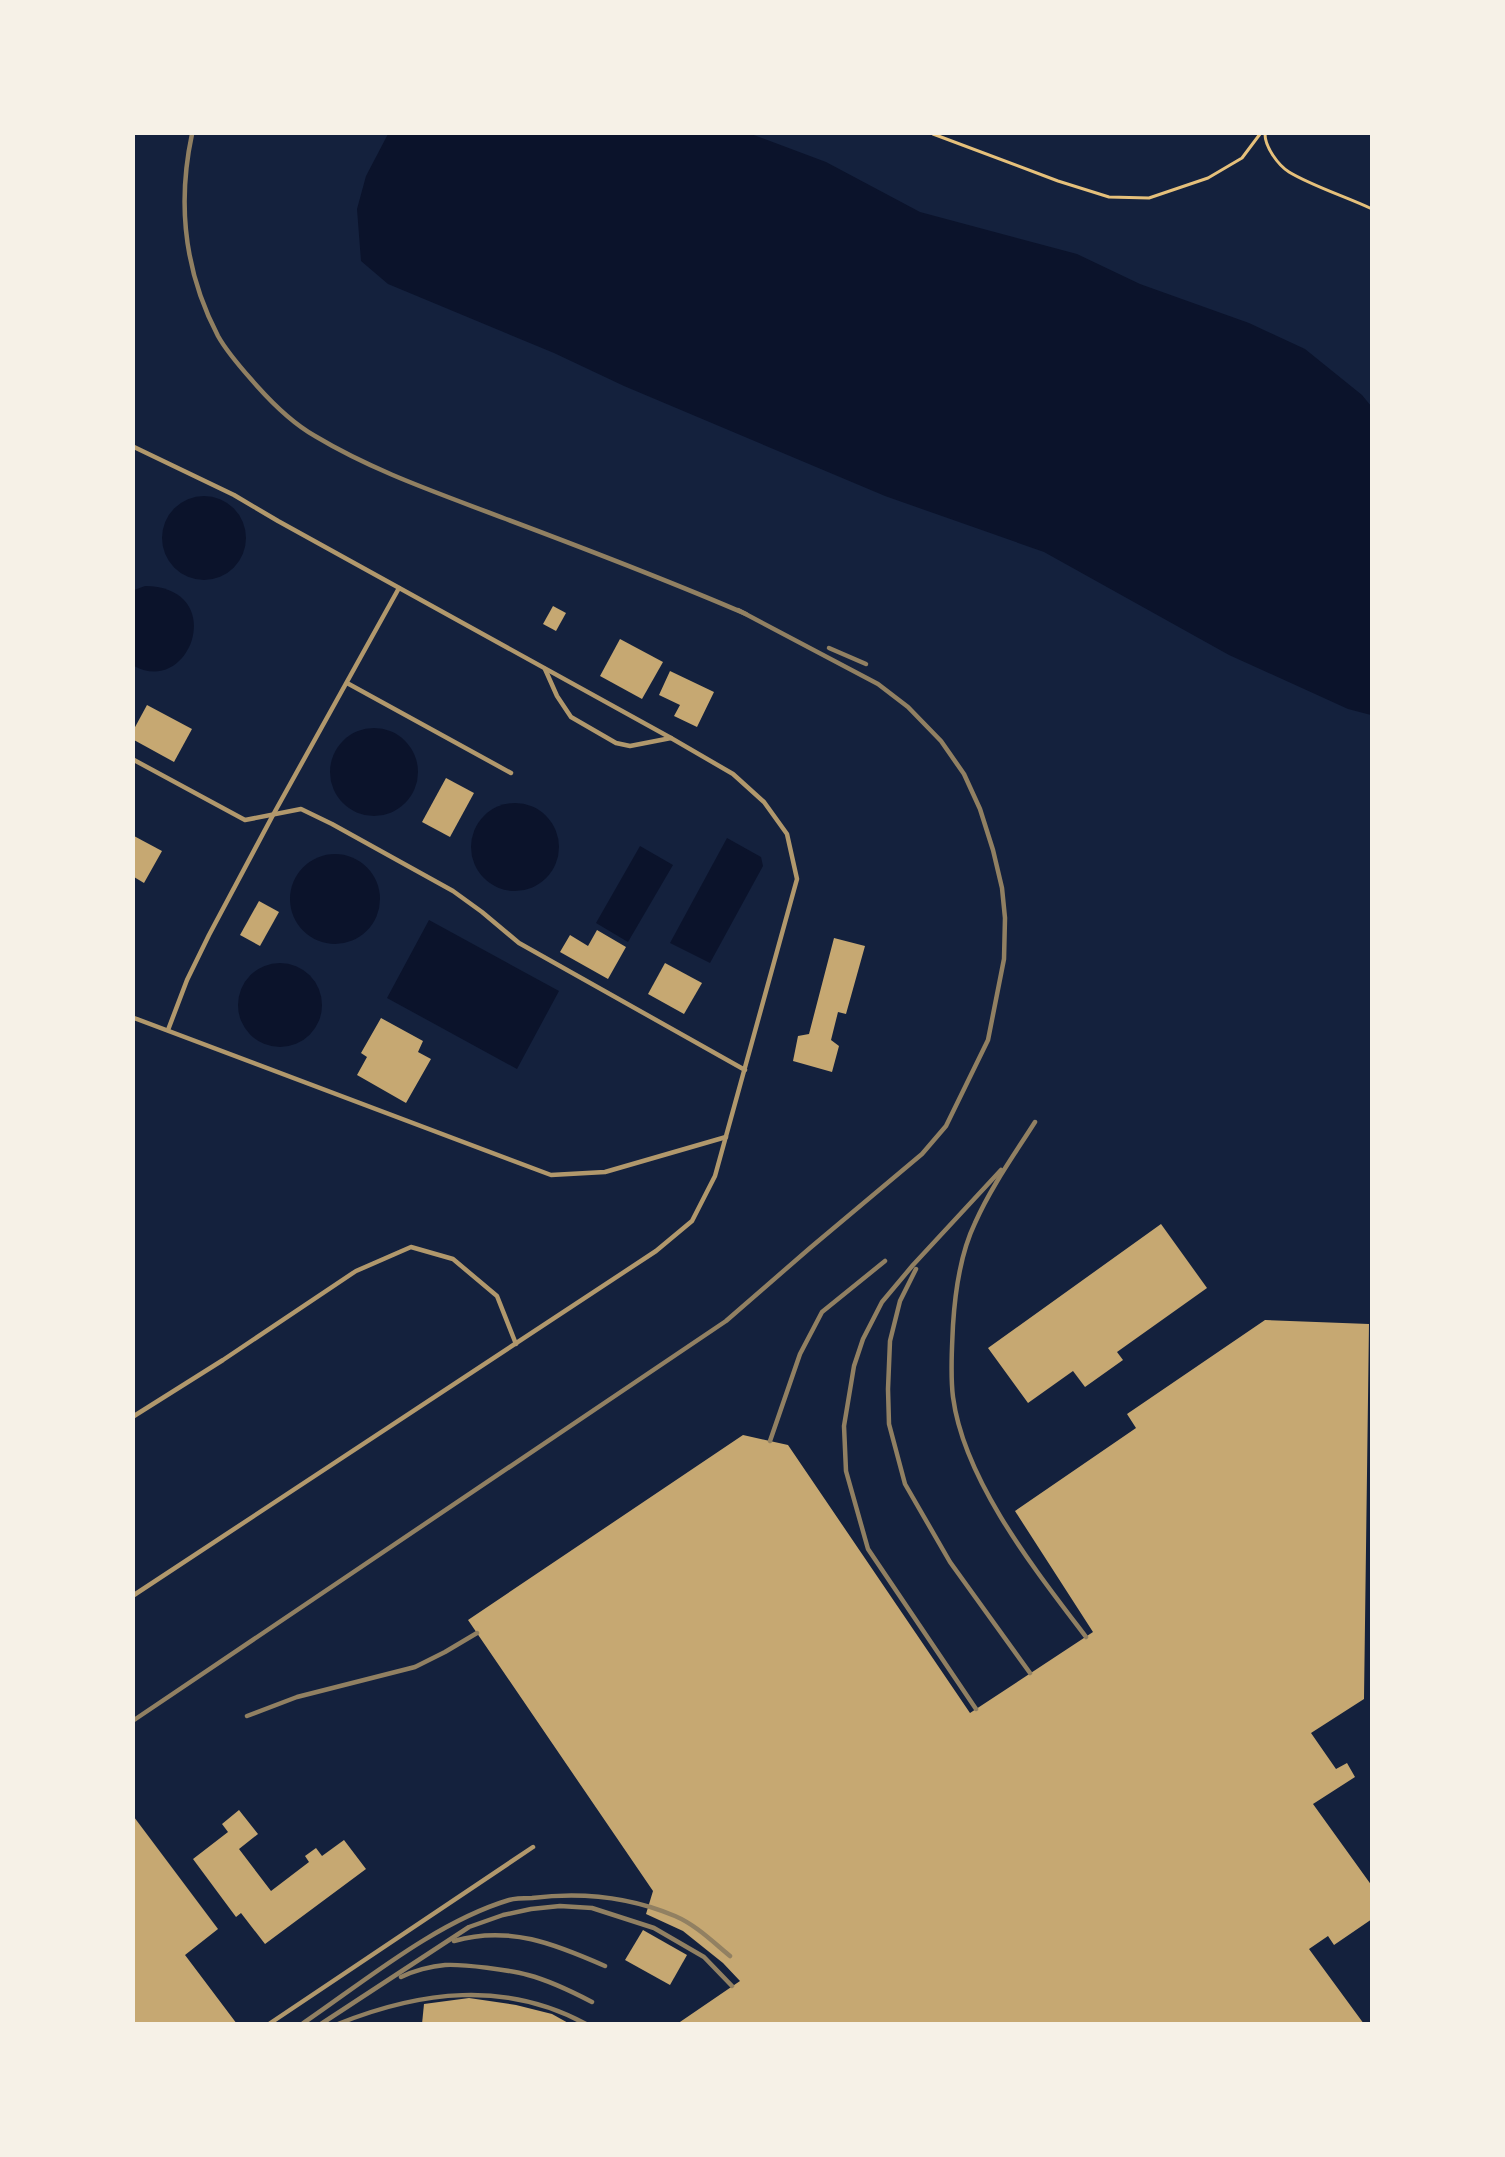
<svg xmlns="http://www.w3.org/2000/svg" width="1505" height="2157" viewBox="0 0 1505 2157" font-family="'Noto Sans',sans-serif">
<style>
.water{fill:#0b132b}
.building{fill:#c6a872}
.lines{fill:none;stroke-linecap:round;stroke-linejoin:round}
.path{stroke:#e5c07b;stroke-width:3}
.service{stroke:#b1986c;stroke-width:4.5}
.rail{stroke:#918062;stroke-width:4.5}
</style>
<rect width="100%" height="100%" fill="#14213d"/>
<!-- water -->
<g class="water">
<path d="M388,134H751L826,162L920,212L1077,254L1140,284L1249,323L1305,349L1362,395L1371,406V715L1348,709L1229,655L1044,552L885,496L624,386L554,353L388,284L361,261L357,209L366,176Z"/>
<circle cx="204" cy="538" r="42"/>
<path d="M145,586C229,587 191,697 134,666V590Z"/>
<circle cx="374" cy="772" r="44"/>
<circle cx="515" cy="847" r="44"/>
<path d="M727,838L761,857L763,866L710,963L670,943Z"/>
<path d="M640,846L673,865L628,942L596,923Z"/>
<circle cx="335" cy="899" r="45"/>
<path d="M429,920L559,991L517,1069L387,998Z"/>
<circle cx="280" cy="1005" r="42"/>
</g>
<!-- building -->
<g class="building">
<path d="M553,606L566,613L556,631L543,624Z"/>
<path d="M620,639L663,662L642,699L600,676Z"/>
<path d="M670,671L714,692L697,727L674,716L680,705L659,695Z"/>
<path d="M147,705L192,729L174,762L134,740V729Z"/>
<path d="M446,778L474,793L450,837L422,822Z"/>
<path d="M134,836L162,851L144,883L134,877Z"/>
<path d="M259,901L279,912L260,946L240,935Z"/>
<path d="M597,930L626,947L608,979L560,952L570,935L588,946Z"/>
<path d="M834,938L865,946L846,1014L838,1012L831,1040L839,1046L832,1072L793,1061L798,1036L809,1034Z"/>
<path d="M665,963L702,983L684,1014L648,994Z"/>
<path d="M381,1018L423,1041L418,1052L431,1059L406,1103L357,1075L367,1057L361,1053Z"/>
<path d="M1161,1224L1207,1288L1117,1352L1123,1360L1085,1387L1073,1371L1028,1403L988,1348Z"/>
<path d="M1265,1320L1369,1324L1364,1699L1311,1733L1336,1769L1347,1763L1355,1777L1313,1804L1372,1886V1919L1334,1945L1328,1936L1309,1949L1364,2024H677L740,1981L723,1963L683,1931L646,1914L653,1891L468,1620L743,1435L788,1445L970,1713L1093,1632L1015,1511L1136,1428L1127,1414Z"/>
<path d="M239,1810L258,1834L239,1849L271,1891L309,1862L305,1856L316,1848L322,1856L344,1840L366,1869L265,1944L241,1913L236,1917L193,1859L228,1832L222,1824Z"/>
<path d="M134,1817L218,1929L185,1955L237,2024H134Z"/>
<path d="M643,1930L687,1955L670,1985L625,1960Z"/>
<path d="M469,1998L516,2005L552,2014L570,2024H422L424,2004Z"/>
</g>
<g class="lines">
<!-- path -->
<g class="path">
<path d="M933,134L1058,181L1109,197L1149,198L1208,178L1242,158L1260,134"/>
<path d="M1265,134C1265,147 1278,165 1289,172C1312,186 1347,197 1372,209"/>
</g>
<!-- service -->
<g class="service">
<path d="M134,447L234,495L278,521L671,738L733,774L764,802L787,834L797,879L715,1176L692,1221L656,1251L134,1595"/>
<path d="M545,669L557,696L571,717L616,743L630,746L671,738"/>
<path d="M347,683L511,773"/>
<path d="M134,760L245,820L301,809L332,824L453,891L482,912L519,943L745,1070"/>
<path d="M134,1018L551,1175L605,1172L726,1137"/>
<path d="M168,1030L187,980L209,935L273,815L399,588"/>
<path d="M134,1416L223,1360L356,1271L411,1247L453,1259L497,1296L516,1344"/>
<path d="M269,2024L533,1847"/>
</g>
<!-- rail -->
<g class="rail">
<path d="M192,134C177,204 184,271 218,336C228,354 243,370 257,386C274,405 292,423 315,436C375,472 441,494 506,519C586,549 667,580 746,614"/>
<path d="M829,648L866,664"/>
<path d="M1035,1122C1014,1155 991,1187 975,1223C961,1252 955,1293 953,1325C952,1349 950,1373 953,1397C964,1481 1036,1571 1086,1637"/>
<path d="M916,1269L900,1301L890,1341L888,1389L889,1424L905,1484L950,1562L1030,1673"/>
<path d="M770,1441L800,1354L822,1312L885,1261"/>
<path d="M976,1709L868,1549L846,1471L844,1426L854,1366L863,1339L882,1302L913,1265L1001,1170"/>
<path d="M247,1716L297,1697L415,1667L445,1652L477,1633"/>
<path d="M134,1720L726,1321L810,1248L922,1154L946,1126L988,1040L1004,959L1005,918L1002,888L993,850L980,809L964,774L941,741L908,707L878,684L738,610"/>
<path d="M454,1941C509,1925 555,1944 605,1966"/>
<path d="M401,1977C413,1971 431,1966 445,1965C464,1964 510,1970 528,1975C551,1981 571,1991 592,2002"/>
<path d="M302,2024C365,1981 436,1922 509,1900C516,1898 524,1898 532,1898C580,1892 630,1897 675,1916C696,1925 713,1942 730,1956"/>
<path d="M321,2024L469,1927L503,1915L531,1909L560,1906L592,1908L654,1928L704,1957L732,1986"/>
<path d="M338,2024C420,1991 505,1980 586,2024"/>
</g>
</g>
<!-- border -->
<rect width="1505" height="2157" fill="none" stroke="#f6f1e7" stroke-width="270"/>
</svg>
